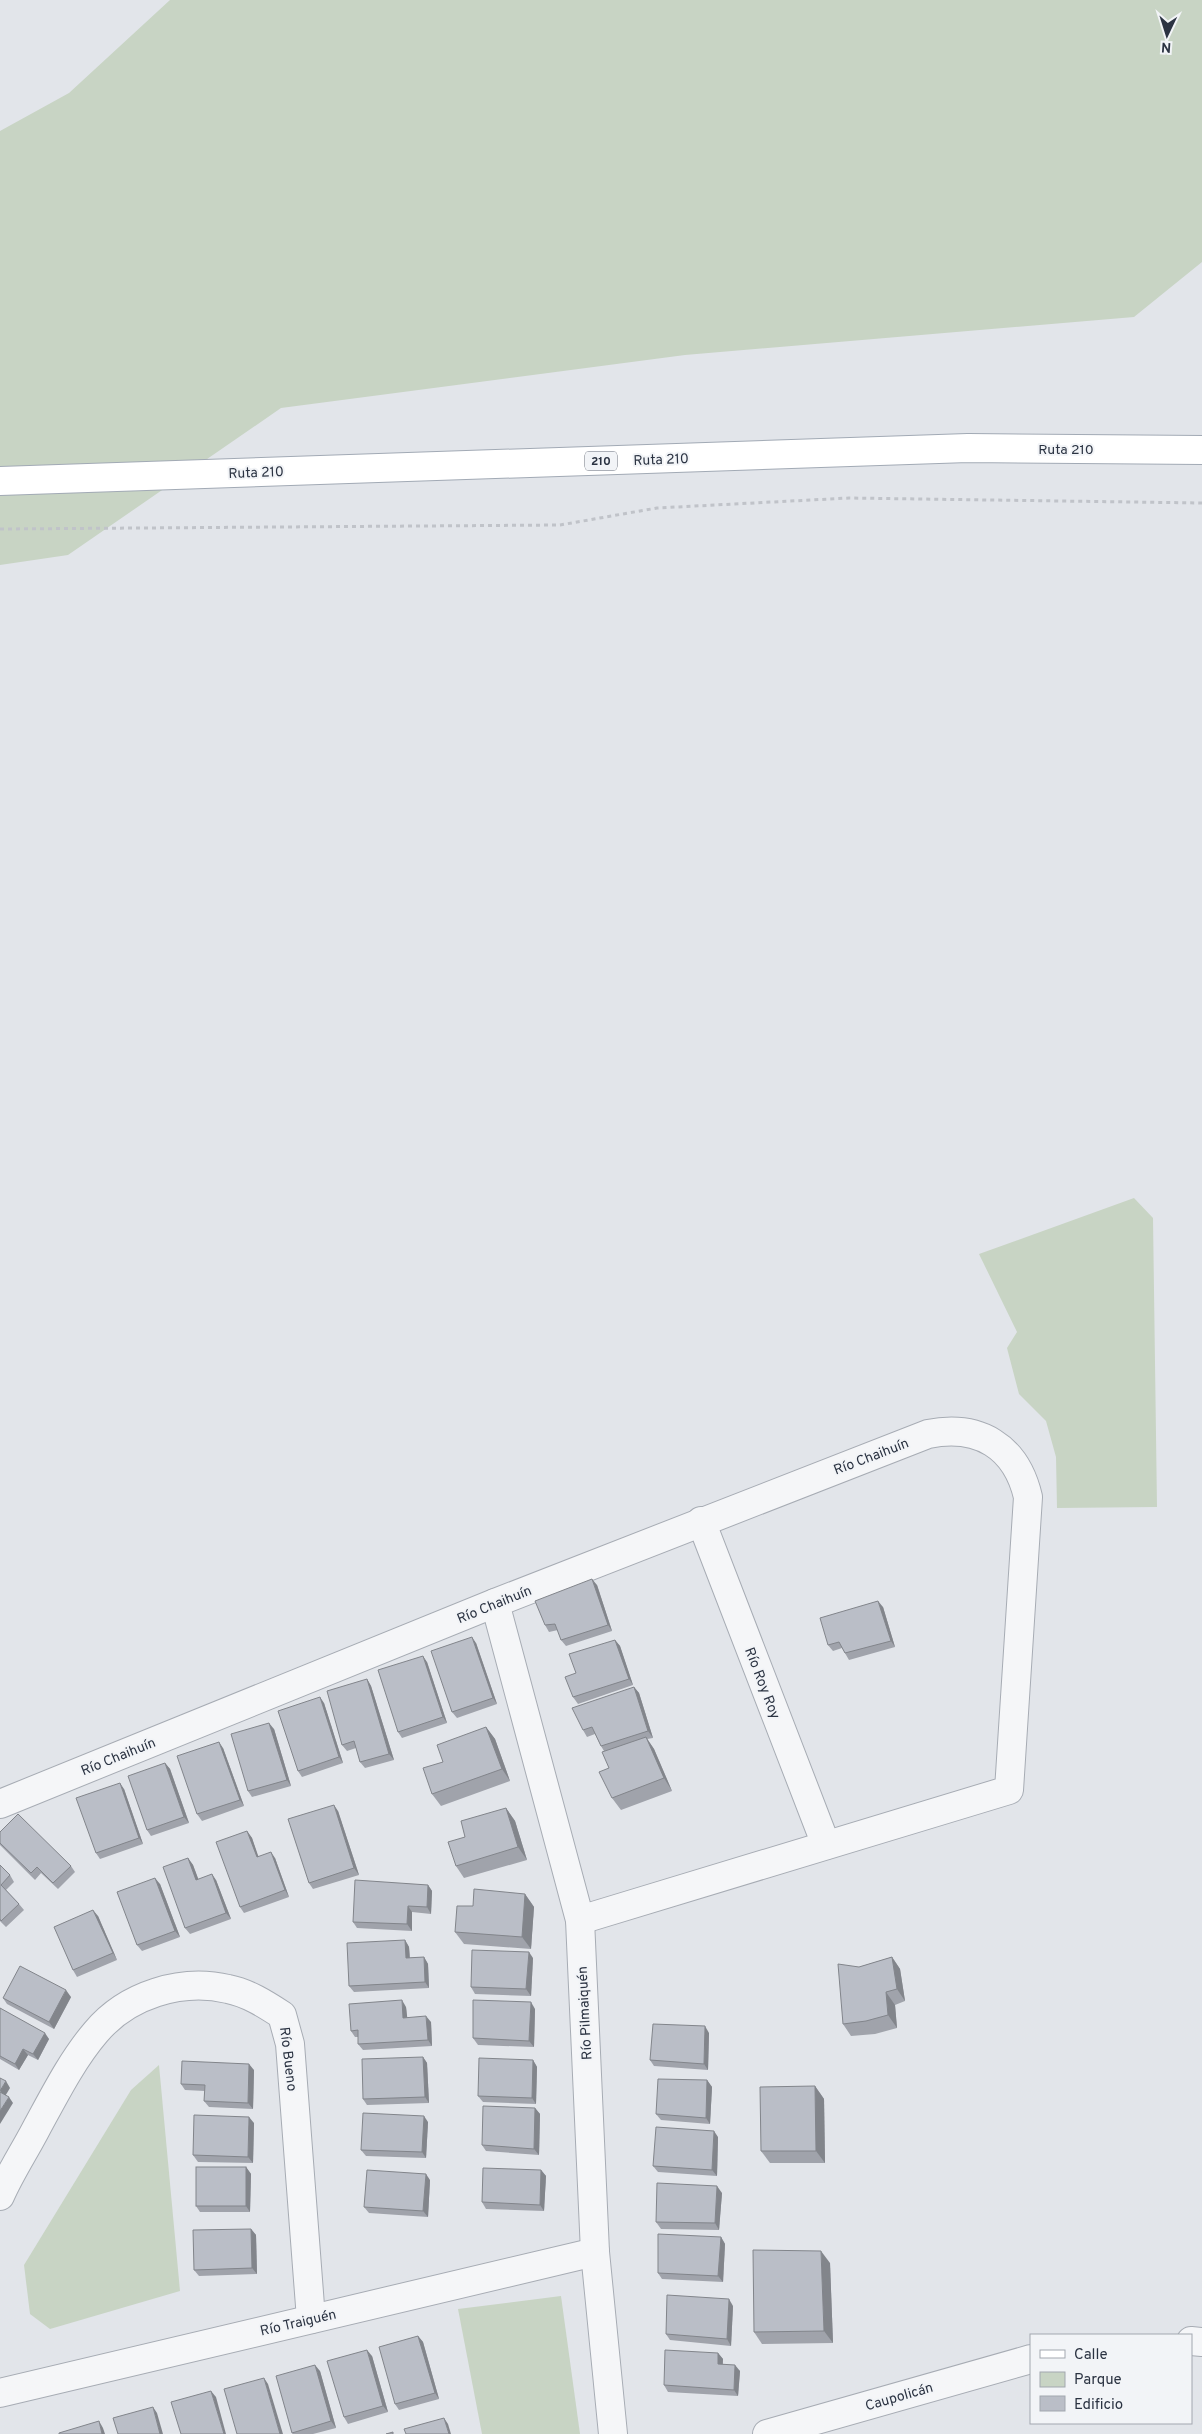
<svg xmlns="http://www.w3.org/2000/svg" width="1202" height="2434" viewBox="0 0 1202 2434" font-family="Overpass,sans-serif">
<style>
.green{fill:#c8d4c4}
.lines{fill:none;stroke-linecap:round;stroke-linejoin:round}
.minor-casing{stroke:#a7acb4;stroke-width:30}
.major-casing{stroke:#a2aab5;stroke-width:30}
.path{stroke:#c0c3c9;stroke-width:3;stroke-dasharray:4 4;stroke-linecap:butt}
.minor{stroke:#f5f6f8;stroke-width:28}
.major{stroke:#fff;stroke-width:28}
.wall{fill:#a0a3ab}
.shaded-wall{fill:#82858b}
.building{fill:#babec7;stroke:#82858b}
.labels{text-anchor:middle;stroke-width:4;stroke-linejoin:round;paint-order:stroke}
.shield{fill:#f2f4f7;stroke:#676d78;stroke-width:1}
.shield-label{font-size:12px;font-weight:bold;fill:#2b3342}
.street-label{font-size:14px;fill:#2b3342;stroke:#f2f4f7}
</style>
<rect width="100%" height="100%" fill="#e2e5ea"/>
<!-- green -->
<g class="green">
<path d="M170,0H1202V262L1134,317L685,355L281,408L68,555L0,565V131L69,93Z"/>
<path d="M1134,1198L1153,1218L1157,1507L1057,1508L1056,1457L1046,1421L1019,1394L1007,1348L1017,1332L979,1254Z"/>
<path d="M159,2065L180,2291L50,2329L30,2314L24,2265L131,2090Z"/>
<path d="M561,2296L580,2434H482L458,2309Z"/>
</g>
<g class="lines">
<defs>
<g id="minor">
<path d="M701,1521L826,1845"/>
<path d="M495,1603L580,1920L595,2252L613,2434"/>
<path d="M0,1804L495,1603L928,1434C979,1424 1016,1446 1028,1497L1009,1790L580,1920"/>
<path d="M0,2196C10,2173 24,2152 36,2129C54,2096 72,2060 96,2032C127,1995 181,1978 228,1989C248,1993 265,2004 282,2015L290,2044L311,2319"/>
<path d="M1191,2341L1202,2342"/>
<path d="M0,2393L595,2252"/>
<path d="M767,2434L1031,2359"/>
</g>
<path id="major" d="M0,481L968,448L1202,450"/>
</defs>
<!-- minor casing -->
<use href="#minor" class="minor-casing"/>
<!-- major casing -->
<use href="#major" class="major-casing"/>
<!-- path -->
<path class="path" d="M0,529L560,525L657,508L849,498L1202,503"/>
<!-- minor -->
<use href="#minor" class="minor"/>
<!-- major -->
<use href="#major" class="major"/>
</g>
<!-- wall -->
<g class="wall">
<path d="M597,1585L612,1631L566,1646L561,1640L558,1630L549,1632L545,1625Z"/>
<path d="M883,1607L895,1647L849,1660L842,1648L833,1651L828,1645Z"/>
<path d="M615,1640L620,1646L633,1685L578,1704L573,1697L576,1673Z"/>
<path d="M476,1643L497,1704L457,1718L452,1712Z"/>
<path d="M427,1662L447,1723L402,1738L398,1732Z"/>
<path d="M367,1679L371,1686L394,1760L365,1768L360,1762L356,1748L347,1751L342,1745Z"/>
<path d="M634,1687L639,1693L653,1738L647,1739L654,1749L672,1791L621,1810L612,1798L609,1768L604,1751L601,1746L595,1734L587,1737L583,1730Z"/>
<path d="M324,1703L343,1763L302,1777L298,1771Z"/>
<path d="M486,1727L495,1739L510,1781L441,1806L432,1794Z"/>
<path d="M274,1729L291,1786L252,1797L248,1791Z"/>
<path d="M223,1748L244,1806L202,1821L197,1814Z"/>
<path d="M165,1763L170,1769L189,1823L151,1836L147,1830Z"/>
<path d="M124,1789L143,1844L100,1859L96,1853Z"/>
<path d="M506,1808L515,1821L527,1860L464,1878L456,1866L465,1837Z"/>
<path d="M338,1811L359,1875L313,1889L309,1883Z"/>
<path d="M247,1831L252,1838L258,1857L275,1858L289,1897L244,1913L240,1907Z"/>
<path d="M0,1832L71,1866L75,1872L58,1889L41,1873L35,1880L0,1845Z"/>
<path d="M188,1858L193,1865L198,1879L216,1880L231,1919L190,1934L185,1928Z"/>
<path d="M0,1865L10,1875L14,1882L6,1890L19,1904L24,1910L6,1927L0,1921Z"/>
<path d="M160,1884L180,1937L142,1951L137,1945Z"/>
<path d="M428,1885L432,1891L431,1914L412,1912V1931L357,1928L353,1922Z"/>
<path d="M525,1894L534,1907L531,1949L464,1944L455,1932L473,1906Z"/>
<path d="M98,1916L117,1960L77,1977L73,1970Z"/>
<path d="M405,1940L409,1947L410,1958L424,1957L428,1964L429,1988L354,1992L349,1986Z"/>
<path d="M892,1957L900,1969L905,2001L895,2005L897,2028L875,2034L851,2036L843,2024L859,1967Z"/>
<path d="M533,1958L531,1996L475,1994L471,1987Z"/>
<path d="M71,1997L54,2029L7,2004L3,1998Z"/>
<path d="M406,2007L407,2018L431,2022L432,2046L363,2050L358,2044V2037H355L351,2031Z"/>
<path d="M0,2008L49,2039L38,2060L28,2055L19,2070L0,2059Z"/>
<path d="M535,2009L534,2047L478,2045L473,2038Z"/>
<path d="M709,2033L708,2070L654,2066L650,2060Z"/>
<path d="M423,2057L427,2063L429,2103L367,2105L363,2099Z"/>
<path d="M533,2060L537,2067L536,2104L483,2102L478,2096Z"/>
<path d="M254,2070L253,2109L209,2107L204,2101L205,2091L185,2090L181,2084Z"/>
<path d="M707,2080L712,2087L710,2124L661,2120L656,2114Z"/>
<path d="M815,2086L824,2099L825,2163H770L761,2151Z"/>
<path d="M535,2108L540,2114L539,2155L486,2151L482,2145Z"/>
<path d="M428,2122L426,2158L366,2156L361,2150Z"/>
<path d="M254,2123L253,2163L198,2162L193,2155Z"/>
<path d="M718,2137L717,2176L658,2172L653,2166Z"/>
<path d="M246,2167L251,2174L250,2212H200L196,2206Z"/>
<path d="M541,2170L546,2176L544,2211L486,2209L482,2202Z"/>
<path d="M430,2180L428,2217L369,2213L364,2207Z"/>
<path d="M722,2193L719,2230L661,2229L656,2222Z"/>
<path d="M251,2229L256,2235L257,2274L199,2276L194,2270Z"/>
<path d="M721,2237L725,2244L723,2282L662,2279L658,2273Z"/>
<path d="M830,2263L833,2343L762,2344L754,2332Z"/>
<path d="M733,2306L731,2346L670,2340L666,2334Z"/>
<path d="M418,2336L423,2342L439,2399L399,2410L395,2404Z"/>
<path d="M718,2353L723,2359V2364L740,2371L738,2396L668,2392L664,2385Z"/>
<path d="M372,2356L388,2412L348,2424L344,2417Z"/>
<path d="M320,2371L336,2428L313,2434H293L292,2433Z"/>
</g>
<!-- shaded-wall -->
<g class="shaded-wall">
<path d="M592,1579L597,1585L612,1631L608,1625Z"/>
<path d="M878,1601L883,1607L895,1647L891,1641Z"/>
<path d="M472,1637L476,1643L497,1704L493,1698Z"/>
<path d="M615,1640L620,1646L633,1685L629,1679Z"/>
<path d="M423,1656L427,1662L447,1723L443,1717Z"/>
<path d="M367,1679L371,1686L394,1760L389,1754Z"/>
<path d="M634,1687L639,1693L653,1738L648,1731Z"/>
<path d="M320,1697L324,1703L343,1763L339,1757Z"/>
<path d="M269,1723L274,1729L291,1786L287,1780Z"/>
<path d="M486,1727L495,1739L510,1781L502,1769Z"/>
<path d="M646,1737L654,1749L672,1791L664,1778Z"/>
<path d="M219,1742L223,1748L244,1806L240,1800Z"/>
<path d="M165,1763L170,1769L189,1823L184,1817Z"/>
<path d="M120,1783L124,1789L143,1844L139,1838Z"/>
<path d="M334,1805L338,1811L359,1875L354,1868Z"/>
<path d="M506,1808L515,1821L527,1860L518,1847Z"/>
<path d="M247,1831L252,1838L261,1864L257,1857Z"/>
<path d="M271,1852L275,1858L289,1897L285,1890Z"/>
<path d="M188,1858L193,1865L201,1886L196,1880Z"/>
<path d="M212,1874L216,1880L231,1919L226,1913Z"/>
<path d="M155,1878L160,1884L180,1937L175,1931Z"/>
<path d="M428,1885L432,1891L431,1914L427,1907Z"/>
<path d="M525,1894L534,1907L531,1949L522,1937Z"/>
<path d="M408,1906L412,1912V1931L407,1924Z"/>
<path d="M93,1910L98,1916L117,1960L113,1953Z"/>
<path d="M405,1940L409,1947L410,1964L406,1958Z"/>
<path d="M529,1952L533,1958L531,1996L526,1989Z"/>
<path d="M424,1957L428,1964L429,1988L425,1982Z"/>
<path d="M892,1957L900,1969L905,2001L897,1989Z"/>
<path d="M66,1990L71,1997L54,2029L49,2022Z"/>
<path d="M886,1992L895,2005L897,2028L888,2015Z"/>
<path d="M402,2000L406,2007L408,2024L403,2018Z"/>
<path d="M531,2002L535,2009L534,2047L529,2041Z"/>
<path d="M426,2016L431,2022L432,2046L428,2040Z"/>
<path d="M705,2026L709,2033L708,2070L704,2064Z"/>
<path d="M45,2033L49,2039L38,2060L33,2054Z"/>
<path d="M23,2049L28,2055L19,2070L15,2064Z"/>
<path d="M423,2057L427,2063L429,2103L425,2097Z"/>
<path d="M533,2060L537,2067L536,2104L532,2098Z"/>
<path d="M249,2064L254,2070L253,2109L248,2103Z"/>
<path d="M707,2080L712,2087L710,2124L706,2118Z"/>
<path d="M6,2081L10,2088L4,2098L0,2091Z"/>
<path d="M815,2086L824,2099L825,2163L816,2151Z"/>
<path d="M9,2097L13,2103L0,2124V2111Z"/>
<path d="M535,2108L540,2114L539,2155L534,2149Z"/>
<path d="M424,2116L428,2122L426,2158L422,2152Z"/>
<path d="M249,2117L254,2123L253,2163L248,2157Z"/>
<path d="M714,2131L718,2137L717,2176L712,2170Z"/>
<path d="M246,2167L251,2174L250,2212L246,2206Z"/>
<path d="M541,2170L546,2176L544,2211L540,2205Z"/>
<path d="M426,2174L430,2180L428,2217L423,2211Z"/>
<path d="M717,2186L722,2193L719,2230L715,2223Z"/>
<path d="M251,2229L256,2235L257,2274L252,2268Z"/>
<path d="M721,2237L725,2244L723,2282L718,2276Z"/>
<path d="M821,2251L830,2263L833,2343L824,2331Z"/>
<path d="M729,2299L733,2306L731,2346L727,2339Z"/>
<path d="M418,2336L423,2342L439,2399L435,2393Z"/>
<path d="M367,2350L372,2356L388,2412L383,2406Z"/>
<path d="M718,2353L723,2359L722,2370L718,2364Z"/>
<path d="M315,2365L320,2371L336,2428L331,2421Z"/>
<path d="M735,2365L740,2371L738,2396L734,2390Z"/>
<path d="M264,2378L268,2384L283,2434H280Z"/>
<path d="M211,2391L216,2397L226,2434H224Z"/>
<path d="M153,2407L157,2413L163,2434H160Z"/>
<path d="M444,2418L448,2424L451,2434H449Z"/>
<path d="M99,2421L103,2428L105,2434H102Z"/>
</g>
<!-- building -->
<g class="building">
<path d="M592,1579L608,1625L561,1640L555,1624L545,1625L535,1601Z"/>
<path d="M878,1601L891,1641L845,1653L839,1642L828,1645L820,1618Z"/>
<path d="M472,1637L493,1698L452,1712L431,1651Z"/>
<path d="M615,1640L629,1679L573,1697L565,1677L576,1673L569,1654Z"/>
<path d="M423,1656L443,1717L398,1732L378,1670Z"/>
<path d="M367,1679L389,1754L360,1762L354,1741L342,1745L327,1691Z"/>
<path d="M634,1687L648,1731L601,1746L592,1727L583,1730L572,1708Z"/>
<path d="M320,1697L339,1757L298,1771L278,1711Z"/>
<path d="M269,1723L287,1780L248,1791L231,1734Z"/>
<path d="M486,1727L502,1769L432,1794L423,1768L443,1762L437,1745Z"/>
<path d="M646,1737L664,1778L612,1798L599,1772L609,1768L602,1752Z"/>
<path d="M219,1742L240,1800L197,1814L177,1756Z"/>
<path d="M165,1763L184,1817L147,1830L128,1776Z"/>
<path d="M120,1783L139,1838L96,1853L76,1798Z"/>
<path d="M334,1805L354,1868L309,1883L288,1819Z"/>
<path d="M506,1808L518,1847L456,1866L448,1842L465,1837L461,1821Z"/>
<path d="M18,1814L71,1866L53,1883L37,1867L31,1873L0,1843V1832Z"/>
<path d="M247,1831L257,1857L271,1852L285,1890L240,1907L216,1842Z"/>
<path d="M188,1858L196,1880L212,1874L226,1913L185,1928L163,1867Z"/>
<path d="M0,1865L10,1875L1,1885L19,1904L1,1921L0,1919Z"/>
<path d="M155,1878L175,1931L137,1945L117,1892Z"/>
<path d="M355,1880L428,1885L427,1907L408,1906L407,1924L353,1922Z"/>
<path d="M474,1889L525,1894L522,1937L455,1932L457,1906H473Z"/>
<path d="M93,1910L113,1953L73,1970L54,1927Z"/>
<path d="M405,1940L406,1958L424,1957L425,1982L349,1986L347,1943Z"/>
<path d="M472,1950L529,1952L526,1989L471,1987Z"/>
<path d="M892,1957L897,1989L886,1992L888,2015L866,2021L843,2024L838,1964L859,1967Z"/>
<path d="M20,1966L66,1990L49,2022L3,1998Z"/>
<path d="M402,2000L403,2018L426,2016L428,2040L358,2044V2030L351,2031L349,2004Z"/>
<path d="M473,2000L531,2002L529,2041L473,2038Z"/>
<path d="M0,2008L45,2033L33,2054L23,2049L15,2064L0,2056Z"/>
<path d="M653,2024L705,2026L704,2064L650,2060Z"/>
<path d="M423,2057L425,2097L363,2099L362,2059Z"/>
<path d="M479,2058L533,2060L532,2098L478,2096Z"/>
<path d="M182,2061L249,2064L248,2103L204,2101L205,2085L181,2084Z"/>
<path d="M0,2078L6,2081L0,2091Z"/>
<path d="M658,2079L707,2080L706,2118L656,2114Z"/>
<path d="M815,2086L816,2151H761L760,2087Z"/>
<path d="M0,2092L9,2097L0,2111Z"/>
<path d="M483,2106L535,2108L534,2149L482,2145Z"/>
<path d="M363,2113L424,2116L422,2152L361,2150Z"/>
<path d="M194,2115L249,2117L248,2157L193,2155Z"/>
<path d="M656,2127L714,2131L712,2170L653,2166Z"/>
<rect x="196" y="2167" width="50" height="39"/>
<path d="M483,2168L541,2170L540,2205L482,2202Z"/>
<path d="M367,2170L426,2174L423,2211L364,2207Z"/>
<path d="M657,2183L717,2186L715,2223L656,2222Z"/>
<path d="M251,2229L252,2268L194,2270L193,2230Z"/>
<path d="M658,2234L721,2237L718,2276L658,2273Z"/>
<path d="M753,2250L821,2251L824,2331L754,2332Z"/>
<path d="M667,2295L729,2299L727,2339L666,2334Z"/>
<path d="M418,2336L435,2393L395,2404L379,2347Z"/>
<path d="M367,2350L383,2406L344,2417L327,2361Z"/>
<path d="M665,2350L718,2353V2364L735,2365L734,2390L664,2385Z"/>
<path d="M315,2365L331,2421L292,2433L276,2376Z"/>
<path d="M264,2378L280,2434H237L224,2389Z"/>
<path d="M211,2391L224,2434H181L171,2402Z"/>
<path d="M153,2407L160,2434H118L113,2418Z"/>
<path d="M444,2418L449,2434H406L404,2429Z"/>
<path d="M99,2421L102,2434H59V2433Z"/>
<path d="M393,2432V2434H386Z"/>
</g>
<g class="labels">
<!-- shield labels -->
<rect class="shield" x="585" y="451.5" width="32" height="19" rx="4"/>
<g class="shield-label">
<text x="601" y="465">210</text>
</g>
<!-- street labels -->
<g class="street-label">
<text x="1066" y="454">Ruta 210</text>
<text transform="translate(661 459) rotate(-2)" y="5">Ruta 210</text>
<text transform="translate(256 472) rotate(-2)" y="5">Ruta 210</text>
<text transform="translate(871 1456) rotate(-21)" y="5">Río Chaihuín</text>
<text transform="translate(494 1604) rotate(-22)" y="5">Río Chaihuín</text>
<text transform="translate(763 1683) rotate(69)" y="5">Río Roy Roy</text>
<text transform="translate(118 1756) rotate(-22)" y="5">Río Chaihuín</text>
<text transform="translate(584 2013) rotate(-93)" y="5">Río Pilmaiquén</text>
<text transform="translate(289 2059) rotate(83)" y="5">Río Bueno</text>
<text transform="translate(298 2322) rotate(-13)" y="5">Río Traiguén</text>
<text transform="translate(899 2396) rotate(-16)" y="5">Caupolicán</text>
</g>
</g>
<!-- legend -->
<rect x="1030" y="2334" width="162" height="90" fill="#f2f4f7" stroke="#a2a7af"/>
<rect x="1040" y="2350" width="25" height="8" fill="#ffffff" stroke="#a2a7af"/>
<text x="1074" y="2359" font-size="15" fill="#2b3342">Calle</text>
<rect x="1040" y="2372" width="25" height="15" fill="#c8d4c4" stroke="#a2a7af"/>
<text x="1074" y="2384" font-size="15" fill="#2b3342">Parque</text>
<rect x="1040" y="2396" width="25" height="15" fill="#babec7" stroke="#a2a7af"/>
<text x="1074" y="2409" font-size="15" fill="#2b3342">Edificio</text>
<!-- north arrow -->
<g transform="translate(1167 35) rotate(184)" stroke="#f2f4f7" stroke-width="4" paint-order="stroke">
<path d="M0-4L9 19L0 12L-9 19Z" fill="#2b3342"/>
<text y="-8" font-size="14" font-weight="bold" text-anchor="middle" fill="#2b3342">N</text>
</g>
</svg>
